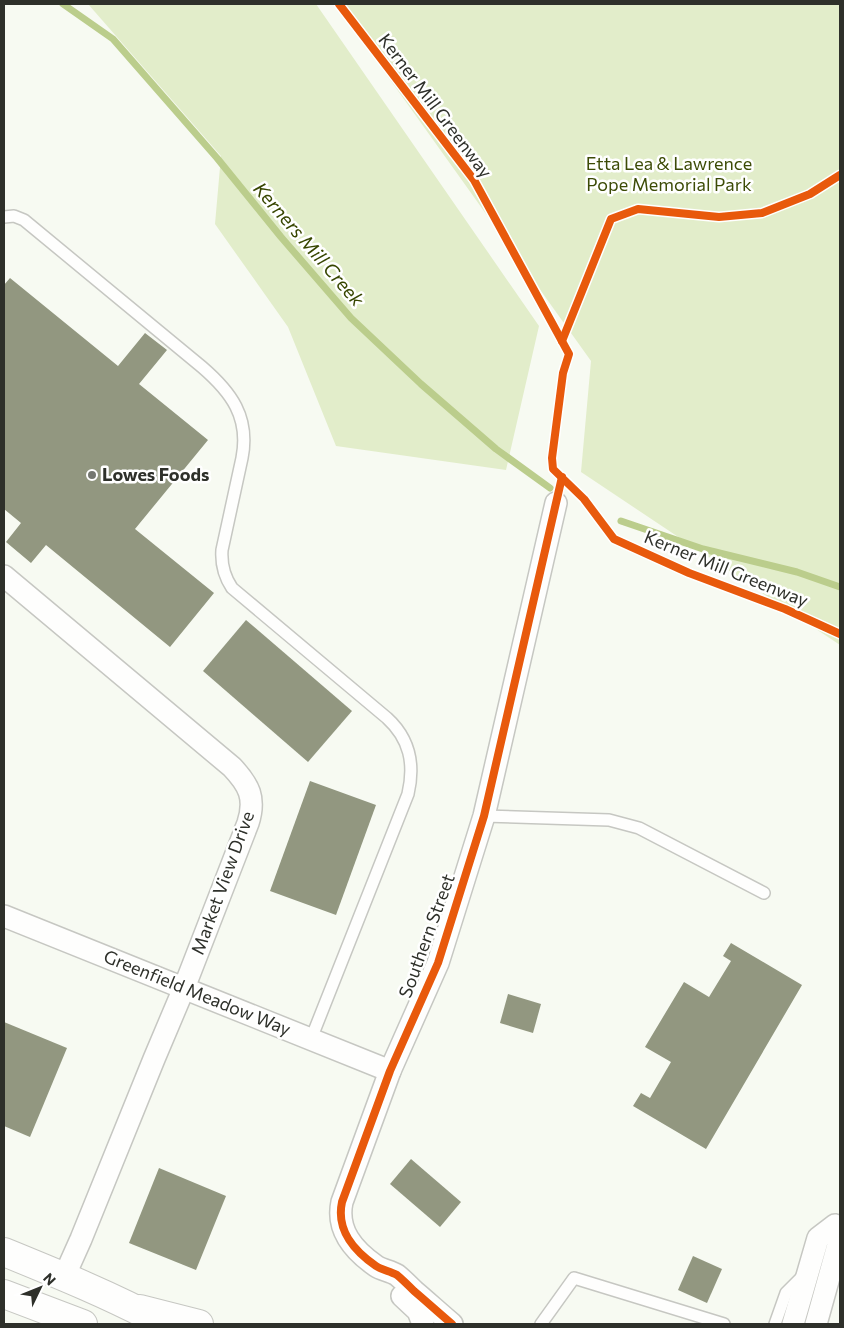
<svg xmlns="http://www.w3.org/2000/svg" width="844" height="1328" viewBox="0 0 844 1328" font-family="Commissioner,sans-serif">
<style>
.green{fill:#e2edca}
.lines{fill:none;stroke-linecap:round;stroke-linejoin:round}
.stream{stroke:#bbcd8c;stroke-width:7}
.building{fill:#929780}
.lane-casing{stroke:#c6c7c2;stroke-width:14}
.street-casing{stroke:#c6c7c2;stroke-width:24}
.secondary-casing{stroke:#c6c7c2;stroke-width:30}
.primary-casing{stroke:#c6c7c2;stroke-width:30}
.lane{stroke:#fefefd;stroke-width:11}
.street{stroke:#fefefd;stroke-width:21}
.secondary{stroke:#fefefd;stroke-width:28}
.primary{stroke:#fefefd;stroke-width:28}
.cycleway-casing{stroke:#fff;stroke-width:11}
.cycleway{stroke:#e8590c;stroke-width:8}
.poi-dot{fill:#747770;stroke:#fff;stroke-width:2}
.labels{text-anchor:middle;stroke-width:5;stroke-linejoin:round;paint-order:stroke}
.street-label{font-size:18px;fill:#2e302a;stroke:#fff}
.park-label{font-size:18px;fill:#3c4b06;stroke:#fff}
.poi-label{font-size:18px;font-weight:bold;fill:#2e302a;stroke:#fff;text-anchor:start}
.water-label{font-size:19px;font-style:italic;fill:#374600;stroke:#fff}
</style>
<rect width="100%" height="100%" fill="#f7faf2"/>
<!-- green -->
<g class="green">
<path d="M88,4H316L539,326L506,470L336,446L288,327L215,224L221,156Z"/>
<path d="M336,4H840V645L581,472L591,361Z"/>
</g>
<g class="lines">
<!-- stream -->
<g class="stream">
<path d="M63,4L113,39L217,158L281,237L351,318L421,384L496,449L550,488"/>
<path d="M621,521L703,549L797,572L840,587"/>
</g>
</g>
<!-- building -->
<g class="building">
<path d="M10,278L118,366L145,333L167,350L139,384L208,440L135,529L214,593L170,647L46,545L31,563L6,542L21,523L4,509V285Z"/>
<path d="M246,620L352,711L308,762L203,671Z"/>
<path d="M310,781L376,805L336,915L270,891Z"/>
<path d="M731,943L802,985L706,1149L633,1106L641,1093L650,1098L671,1062L645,1047L684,982L709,997L731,961L723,956Z"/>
<path d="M508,994L541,1004L533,1033L500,1023Z"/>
<path d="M4,1022L67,1048L30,1137L4,1126Z"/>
<path d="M411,1159L461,1202L440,1227L390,1184Z"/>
<path d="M159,1168L226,1196L196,1270L129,1243Z"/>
<path d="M693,1256L722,1269L707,1303L678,1290Z"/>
</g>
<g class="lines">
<defs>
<g id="lane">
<path d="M4,217L14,216L24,220L202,367C231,392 250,417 242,458L222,550C221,564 224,576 232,588L387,718C410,739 415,764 408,794L311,1039"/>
<path d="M484,816L609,820L639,828L764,893"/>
<path d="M541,1324L574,1278L724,1324"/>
<path d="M775,1324L786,1293L803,1276"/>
</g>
<g id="street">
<path d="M4,576L232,767C249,785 256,798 248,823L184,988L154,1059L81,1239L64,1277"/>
<path d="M4,916L390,1071"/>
<path d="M402,1296L418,1311L423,1324"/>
<path d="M452,1324C439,1313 427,1302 414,1291C409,1286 403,1280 397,1275C390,1271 382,1270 376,1266C353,1250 336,1230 342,1202L390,1071L438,963L484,816L556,503"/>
<path d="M793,1324L818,1238L835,1225L838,1245L816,1324"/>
</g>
<path id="secondary" d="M140,1309L199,1324"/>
<g id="primary">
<path d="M4,1252C58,1274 112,1296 164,1324"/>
<path d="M4,1294L83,1324"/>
</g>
</defs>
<!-- lane casing -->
<use href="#lane" class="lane-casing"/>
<!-- street casing -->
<use href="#street" class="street-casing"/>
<!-- secondary casing -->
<use href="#secondary" class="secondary-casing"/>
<!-- primary casing -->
<use href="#primary" class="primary-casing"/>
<!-- lane -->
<use href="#lane" class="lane"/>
<!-- street -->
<use href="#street" class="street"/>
<!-- secondary -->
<use href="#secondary" class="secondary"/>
<!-- primary -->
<use href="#primary" class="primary"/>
<defs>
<g id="cycleway">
<path d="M339,4L474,180L569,354L563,373L552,458L553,469L584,499L614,539L689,573L785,609L840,634"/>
<path d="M562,341L611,219L638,209L719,217L762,213L810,194L840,175"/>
<path d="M452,1324C439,1313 427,1302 414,1291C409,1286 403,1280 397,1275C390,1271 382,1270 376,1266C353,1250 336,1230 342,1202L390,1071L438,963L484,816L562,477"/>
</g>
</defs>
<!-- cycleway casing -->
<use href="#cycleway" class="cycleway-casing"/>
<!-- cycleway -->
<use href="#cycleway" class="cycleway"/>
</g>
<!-- markers -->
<circle class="poi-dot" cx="92" cy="475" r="5"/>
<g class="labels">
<!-- street labels -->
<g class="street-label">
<text transform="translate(435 106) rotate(53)" y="6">Kerner Mill Greenway</text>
<text transform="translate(726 569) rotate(22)" y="6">Kerner Mill Greenway</text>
<text transform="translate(223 883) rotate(-70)" y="6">Market View Drive</text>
<text transform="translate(427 936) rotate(-70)" y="6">Southern Street</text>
<text transform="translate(197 993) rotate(22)" y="6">Greenfield Meadow Way</text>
</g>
<!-- park labels -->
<g class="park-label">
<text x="669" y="170">Etta Lea &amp; Lawrence<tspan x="669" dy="21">Pope Memorial Park</tspan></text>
</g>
<!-- poi labels -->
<g class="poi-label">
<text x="102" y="481">Lowes Foods</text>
</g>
<!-- water labels -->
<g class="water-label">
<text transform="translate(309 244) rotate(49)" y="7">Kerners Mill Creek</text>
</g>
</g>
<!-- border -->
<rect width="844" height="1328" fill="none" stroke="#2e302a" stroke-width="10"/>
<!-- north arrow -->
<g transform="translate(40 1288) rotate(47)" stroke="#ffffff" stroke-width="4" paint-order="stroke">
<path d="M0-4L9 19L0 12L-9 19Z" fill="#2e302a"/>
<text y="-8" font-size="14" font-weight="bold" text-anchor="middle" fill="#2e302a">N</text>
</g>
</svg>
